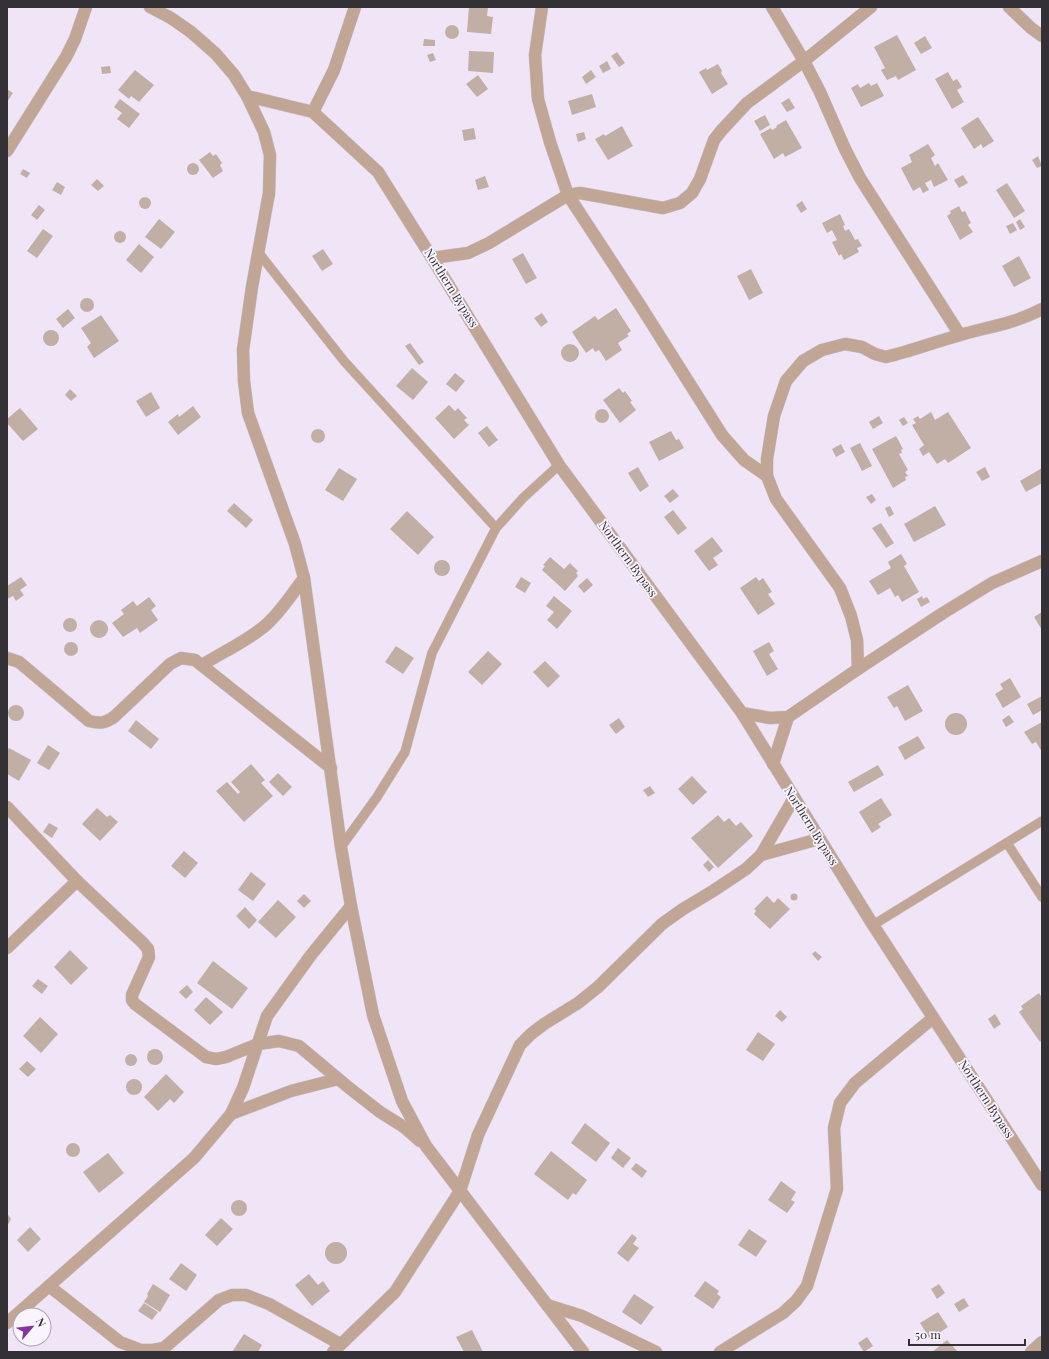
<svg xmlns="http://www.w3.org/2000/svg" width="1049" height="1359" viewBox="0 0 1049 1359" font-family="'Playfair Display',serif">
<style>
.building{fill:#c1afa6}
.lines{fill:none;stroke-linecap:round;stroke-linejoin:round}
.lane-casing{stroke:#c9c1d0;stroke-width:10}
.street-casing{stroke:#c9c1d0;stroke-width:13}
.lane{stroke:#c1a695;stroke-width:9}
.street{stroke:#c1a695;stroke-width:12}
.labels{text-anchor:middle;stroke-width:3.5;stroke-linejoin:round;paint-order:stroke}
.street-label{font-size:12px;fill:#333036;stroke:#faf4fe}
</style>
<rect width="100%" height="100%" fill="#efe5f6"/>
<!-- building -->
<g class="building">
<path d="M469,7H488L487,16L493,17L491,34L467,32Z"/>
<circle cx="452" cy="32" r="7"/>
<path d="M897,35L916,70L898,80L896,76L887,80L881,70L885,68L874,47Z"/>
<path d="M925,36L932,48L921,54L914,43Z"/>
<path d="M424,39L435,40V46H423Z"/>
<path d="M469,51L494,52L493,73L468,71Z"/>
<path d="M617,52L625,63L619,67L611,56Z"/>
<path d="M433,53L436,60L430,62L427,55Z"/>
<path d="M607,61L611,69L603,73L599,66Z"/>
<path d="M718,64L722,71L721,73L728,84L712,94L699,72L706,68L707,70Z"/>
<path d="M110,66L111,73L102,74L101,67Z"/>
<path d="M135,70L154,85L139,102L131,96L129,99L118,90Z"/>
<path d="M591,70L596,77L586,84L582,77Z"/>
<path d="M948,72L953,81L957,79L962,87L957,90L964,102L952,109L935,79Z"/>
<path d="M478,75L488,89L477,97L466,84Z"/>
<path d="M869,83L871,86L877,83L884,96L861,107L851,88L858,84L860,88Z"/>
<path d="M7,89L13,93L7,102Z"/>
<path d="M592,94L596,107L572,115L568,101Z"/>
<path d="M789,98L795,108L787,112L781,103Z"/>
<path d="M120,99L140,114L129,128L117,119L122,113L114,107Z"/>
<path d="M765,115L770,125L760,131L754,121Z"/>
<path d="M978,117L994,141L983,148L981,144L974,149L961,128Z"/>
<path d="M786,120L802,148L785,157L783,153L774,159L760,134L771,128L772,130L777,127L776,126Z"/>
<path d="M622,126L633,146L608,160L595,139L604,134L605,136Z"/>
<path d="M474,128L476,139L464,141L462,130Z"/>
<path d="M584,132L586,139L578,142L576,134Z"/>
<path d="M928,144L935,155L931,158L935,166L938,163L948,180L934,187L931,180L925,183L929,190L923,193L920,187L913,191L901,168L912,162L909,155Z"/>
<path d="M210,152L213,156L216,154L222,163L220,165L223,171L213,178L199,160Z"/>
<path d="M1038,156L1042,166L1037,168L1032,160Z"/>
<circle cx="193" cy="169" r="6"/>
<path d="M23,169L30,173L27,178L20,174Z"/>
<path d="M963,175L968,183L959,188L954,180Z"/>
<path d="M485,176L489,187L478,190L475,180Z"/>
<path d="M97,179L104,186L98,191L91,185Z"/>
<path d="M57,182L65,187L61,195L52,190Z"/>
<path d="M1007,183L1025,211L1014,218L996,190Z"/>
<circle cx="145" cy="203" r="6"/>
<path d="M802,201L807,209L801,213L796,205Z"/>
<path d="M39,205L45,210L37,220L31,215Z"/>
<path d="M959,206L962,212L965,211L971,223L968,225L973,232L960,240L947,216L951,213L950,211Z"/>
<path d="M840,214L845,225L843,226L845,231L849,229L855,240L858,239L862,246L857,248L859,252L844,260L841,254L839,256L832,242L837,240L832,230L827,233L822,223Z"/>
<path d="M159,219L175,232L161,249L145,237Z"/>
<path d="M1020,219L1025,227L1020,230L1016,222Z"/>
<path d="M1013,223L1017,230L1010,234L1006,226Z"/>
<path d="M43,229L53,236L37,258L27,251Z"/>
<circle cx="120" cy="237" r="6"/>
<path d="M139,244L154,257L141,273L126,260Z"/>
<path d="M323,249L333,264L322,271L312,256Z"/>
<path d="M523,253L537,278L526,284L512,259Z"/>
<path d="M1019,256L1031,278L1014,287L1002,266Z"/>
<path d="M751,269L763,293L749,300L737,276Z"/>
<circle cx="87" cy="305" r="7"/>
<path d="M616,308L631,331L627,334L629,336L618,343L622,350L606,361L599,350L595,352L593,348L586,353L572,332L595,316L598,320Z"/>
<path d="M68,309L75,318L63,328L56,319Z"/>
<path d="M542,313L548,322L541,327L534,318Z"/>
<path d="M101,315L119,341L94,358L87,347L91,343L81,328Z"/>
<circle cx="51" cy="338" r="8"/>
<path d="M410,343L424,362L419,365L405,346Z"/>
<circle cx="570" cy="353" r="9"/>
<path d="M412,368L428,382L413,400L396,386Z"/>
<path d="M455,373L465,381L456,392L446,384Z"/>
<path d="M619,388L623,393L625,391L632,401L630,402L636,410L620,423L603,400Z"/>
<path d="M70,389L77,396L71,401L65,395Z"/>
<path d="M151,392L160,408L146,417L136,401Z"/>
<path d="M449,405L455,411L458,408L467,418L464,420L469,425L454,439L435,418Z"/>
<path d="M193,406L201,417L178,435L168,422L178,414L179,417Z"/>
<path d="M20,408L38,429L23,441L7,423V419Z"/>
<circle cx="602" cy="416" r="7"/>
<path d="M931,412L935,420L948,412L971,448L948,463L945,459L937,464L929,452L923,456L919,449L924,445L912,425L916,423L913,419L918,416L920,419Z"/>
<path d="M879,416L883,423L873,429L869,422Z"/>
<path d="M904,417L908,423L903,426L899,420Z"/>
<path d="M487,426L498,440L489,447L478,433Z"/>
<circle cx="318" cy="436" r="7"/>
<path d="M671,431L676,440L679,439L684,448L659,461L649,442Z"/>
<path d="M896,436L903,449L901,450L902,453L899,454L908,470L905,472L908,476L905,477L906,480L893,488L872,449Z"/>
<path d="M860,443L872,466L862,471L850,448Z"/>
<path d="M841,444L845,452L836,457L832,449Z"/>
<path d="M638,467L649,486L640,492L628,473Z"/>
<path d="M985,467L990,477L982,481L976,472Z"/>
<path d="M339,468L357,479L343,501L325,490Z"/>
<path d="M1042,468V483L1026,492L1020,481Z"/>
<path d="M673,489L679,496L670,503L664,496Z"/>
<path d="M872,494L876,500L871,504L866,497Z"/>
<path d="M234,503L253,520L246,528L227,511Z"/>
<path d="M890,506L894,514L889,517L885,508Z"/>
<path d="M935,506L946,525L914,542L904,524Z"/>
<path d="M673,510L687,528L678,535L664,517Z"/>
<path d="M407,511L434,537L418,555L390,529Z"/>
<path d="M881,523L894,543L886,548L872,528Z"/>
<path d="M712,537L723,551L713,558L718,565L709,571L694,551Z"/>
<path d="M901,554L907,564L904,566L919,592L902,602L898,595L895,597L890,588L878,595L869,581L891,568L888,562Z"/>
<path d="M550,557L564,569L570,563L578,571L576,573L578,576L565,591L542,570L545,566L543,565Z"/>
<circle cx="442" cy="568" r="8"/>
<path d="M21,577L27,585L20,590L24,595L16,601L13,596L7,599V586Z"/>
<path d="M521,577L531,583L525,593L515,587Z"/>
<path d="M756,577L759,581L763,578L772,592L768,594L775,604L758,615L740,588Z"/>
<path d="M587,578L593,585L584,593L578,586Z"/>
<path d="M554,596L572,611L557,629L547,620L554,612L546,606Z"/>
<path d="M922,596L923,599L927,597L930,602L921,607L917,599Z"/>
<path d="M149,597L156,606L151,610L158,620L140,633L137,628L123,637L112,623L124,614L121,610L133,601L137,606Z"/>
<path d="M1042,612V630L1034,617Z"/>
<circle cx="70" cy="625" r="7"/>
<circle cx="99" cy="629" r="9"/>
<circle cx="71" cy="649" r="7"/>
<path d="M769,642L774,651L769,654L778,669L767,676L753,651Z"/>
<path d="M396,646L414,658L403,674L385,662Z"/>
<path d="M488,651L502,664L482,685L468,672Z"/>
<path d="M545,661L560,676L548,688L533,672Z"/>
<path d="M1010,678L1021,697L1003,708L995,694L1003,689L1000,684Z"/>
<path d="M908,685L923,711L905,721L897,706L894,708L887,697Z"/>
<path d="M1042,696V710L1033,715L1027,704Z"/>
<circle cx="16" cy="713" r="8"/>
<circle cx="956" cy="724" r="11"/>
<path d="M1009,715L1014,722L1006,727L1002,720Z"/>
<path d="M619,718L625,727L616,734L609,725Z"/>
<path d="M136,720L159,739L151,749L128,731Z"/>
<path d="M1042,722V752L1036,742L1032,744L1024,732Z"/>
<path d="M918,736L925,748L905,760L898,747Z"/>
<path d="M48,745L60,753L49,770L37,763Z"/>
<path d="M9,748L31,760L19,781L7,774V751Z"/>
<path d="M251,764L265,780L261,783L273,796L244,822L216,791L227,782L238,794L240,792L231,782Z"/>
<path d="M878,765L884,775L854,792L848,782Z"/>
<path d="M278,773L292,787L283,796L269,782Z"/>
<path d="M692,776L707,792L693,805L678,789Z"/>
<path d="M650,786L655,793L648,797L643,790Z"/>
<path d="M881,798L892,815L878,824L881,827L872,833L859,812Z"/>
<path d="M97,808L107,817L110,815L118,822L100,841L82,824Z"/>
<path d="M718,815L724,822L729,818L736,826L741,822L753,836L718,868L691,838Z"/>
<path d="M49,823L58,828L52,838L43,832Z"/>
<path d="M184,851L198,863L185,878L171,866Z"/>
<path d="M708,860L714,867L709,872L703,865Z"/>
<path d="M251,872L266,884L253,901L238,890Z"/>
<circle cx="794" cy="897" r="3.5"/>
<path d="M304,894L311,901L304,908L297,901Z"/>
<path d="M767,896L774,903L778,898L790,909L770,929L754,914L756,911L754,909Z"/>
<path d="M278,900L296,917L276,938L258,922Z"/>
<path d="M245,907L257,920L249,929L236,916Z"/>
<path d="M70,950L88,968L71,985L54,967Z"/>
<path d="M815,951L822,957L818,961L812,954Z"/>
<path d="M213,961L248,988L232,1009L197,983Z"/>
<path d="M38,979L48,986L42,994L32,986Z"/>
<path d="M187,985L193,992L186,999L179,992Z"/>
<path d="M1039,993L1042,998V1040L1040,1042L1019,1012L1023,1009L1021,1006Z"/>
<path d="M206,997L223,1012L210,1025L194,1010Z"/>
<path d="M780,1010L787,1017L782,1022L775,1016Z"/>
<path d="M995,1014L1001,1024L994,1029L988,1019Z"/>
<path d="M40,1017L58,1034L41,1053L23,1036Z"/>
<path d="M758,1032L775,1044L763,1061L746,1050Z"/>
<circle cx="155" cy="1057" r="8"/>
<circle cx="131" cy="1060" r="6"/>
<path d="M27,1061L36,1069L28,1077L19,1069Z"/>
<path d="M166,1074L184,1092L174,1103L170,1099L158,1111L144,1097Z"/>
<circle cx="134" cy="1087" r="8"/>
<path d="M585,1123L610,1143L596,1162L571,1143Z"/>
<circle cx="73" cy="1150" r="7"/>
<path d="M618,1148L631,1158L623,1168L611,1158Z"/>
<path d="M551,1151L587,1180L576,1195L573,1193L568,1200L534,1174Z"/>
<path d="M108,1153L124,1173L99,1193L83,1172Z"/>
<path d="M636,1163L647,1171L642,1178L631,1169Z"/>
<path d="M781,1181L796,1192L791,1200L795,1202L787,1213L768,1200Z"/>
<circle cx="239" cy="1208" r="8"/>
<path d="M7,1213L11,1219L9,1223L7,1226Z"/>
<path d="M221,1218L233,1229L217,1246L205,1235Z"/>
<path d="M30,1227L41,1239L28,1252L17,1240Z"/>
<path d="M749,1229L767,1241L756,1257L738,1245Z"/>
<path d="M632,1234L637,1238L633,1244L639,1248L628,1262L617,1253Z"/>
<circle cx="336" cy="1253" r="11"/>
<path d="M181,1263L197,1275L186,1291L169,1279Z"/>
<path d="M309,1274L318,1285L323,1281L330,1291L312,1306L295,1285Z"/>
<path d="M705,1281L719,1291L717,1294L721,1297L713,1309L694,1296Z"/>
<path d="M153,1284L170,1295L160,1312L144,1302L148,1296L147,1294Z"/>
<path d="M939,1284L945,1293L937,1299L931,1289Z"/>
<path d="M634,1294L654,1307L641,1325L622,1312Z"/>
<path d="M964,1298L969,1306L959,1312L954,1304Z"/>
<path d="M144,1303L158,1312L152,1320L138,1311Z"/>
<path d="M938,1312L948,1327L930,1339L920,1323Z"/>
<path d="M472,1330L483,1352H464L456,1337Z"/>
<path d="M244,1334L262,1345L258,1352H232Z"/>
<path d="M867,1337L873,1346L864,1352L858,1343Z"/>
<path d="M947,1340L958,1352H932Z"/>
</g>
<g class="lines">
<defs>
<g id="lane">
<path d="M258,252L344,361L496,528"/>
<path d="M1007,843L1042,897"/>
<path d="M341,847L377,797L405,752L432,653L496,528L523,498L559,465"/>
<path d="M873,925L1042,821"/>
</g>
<g id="street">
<path d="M150,7L171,18L191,32L216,54L234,75L247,96L313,112L378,172L432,258L559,465L742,713L873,925L1042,1185"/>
<path d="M542,7L535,55L538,99L550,142L568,195L640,305L722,435L744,460L767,476"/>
<path d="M772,7L804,61L820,92L845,149L860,178L960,335"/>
<path d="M1009,7L1031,28L1042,36"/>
<path d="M247,96L264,132L270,155L269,193L252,287L243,350L244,381L248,413L295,544L304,578L341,847L351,906L373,1015L402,1101L426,1146L583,1352"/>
<path d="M313,112L334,70L355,7"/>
<path d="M7,151L66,57L75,39L86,7"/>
<path d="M432,258L468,253L489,243L568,195L580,193L663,208L680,203L692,193L700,179L714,140L721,131L747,103L804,61L871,7"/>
<path d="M7,658L19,662L89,721C100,724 105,723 114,717L170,664L181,658L195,660L331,768"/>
<path d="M202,665C221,653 251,639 267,624C282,610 292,594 304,578"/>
<path d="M858,669L857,640L851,616L840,588L776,499L767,476V459L774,416L786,381L803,361L822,350L845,344L862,347L875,354L886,357C911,351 935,342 960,335C988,327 1016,323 1042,309"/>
<path d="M742,713L770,718L788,717L858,669L943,613L992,583L1042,561"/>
<path d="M773,764L788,717"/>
<path d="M7,807L77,881L143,943L148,949L149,957L132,995V1000L135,1004L206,1057L216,1059L226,1057L258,1044L279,1041L299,1046L348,1087L380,1112L404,1127L420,1141"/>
<path d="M761,855L819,839"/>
<path d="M7,948L77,881"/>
<path d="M231,1114L291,1091L338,1079"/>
<path d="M49,1286L120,1342L141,1350H153L164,1348L219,1300L232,1295H246L269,1304L340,1344"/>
<path d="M547,1305L582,1316L656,1352"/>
<path d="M7,1323L194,1158L231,1114L243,1088L267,1016L311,955L351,906"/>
<path d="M333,1352L395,1292L460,1191L478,1135L520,1045L531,1034L544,1024L578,1003L598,987L662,924L683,909L713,891L746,869L761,855L794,798"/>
<path d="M720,1352L783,1313L796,1301L807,1286L837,1189L834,1128L840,1103L855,1083L933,1018"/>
<path d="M1031,1352L1042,1342"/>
</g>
</defs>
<!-- lane casing -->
<use href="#lane" class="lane-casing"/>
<!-- street casing -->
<use href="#street" class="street-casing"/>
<!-- lane -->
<use href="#lane" class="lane"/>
<!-- street -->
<use href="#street" class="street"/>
</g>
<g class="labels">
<!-- street labels -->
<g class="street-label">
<text transform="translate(451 288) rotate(58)" y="4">Northern Bypass</text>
<text transform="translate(628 559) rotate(54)" y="4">Northern Bypass</text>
<text transform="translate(811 826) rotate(58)" y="4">Northern Bypass</text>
<text transform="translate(986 1099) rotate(57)" y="4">Northern Bypass</text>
</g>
</g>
<!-- border -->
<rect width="1049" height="1359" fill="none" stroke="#333036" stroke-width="16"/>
<!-- north arrow -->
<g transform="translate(32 1327) rotate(62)"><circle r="19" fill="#faf4fe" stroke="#aaa6ae"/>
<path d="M0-3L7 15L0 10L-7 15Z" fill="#8632a1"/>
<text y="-6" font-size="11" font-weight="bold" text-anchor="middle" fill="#333036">N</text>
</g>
<!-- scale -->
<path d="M909 1339v6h116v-6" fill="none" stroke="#333036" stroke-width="2"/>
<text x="915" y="1339" font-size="12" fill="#333036" stroke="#faf4fe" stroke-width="3" paint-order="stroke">50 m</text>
</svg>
